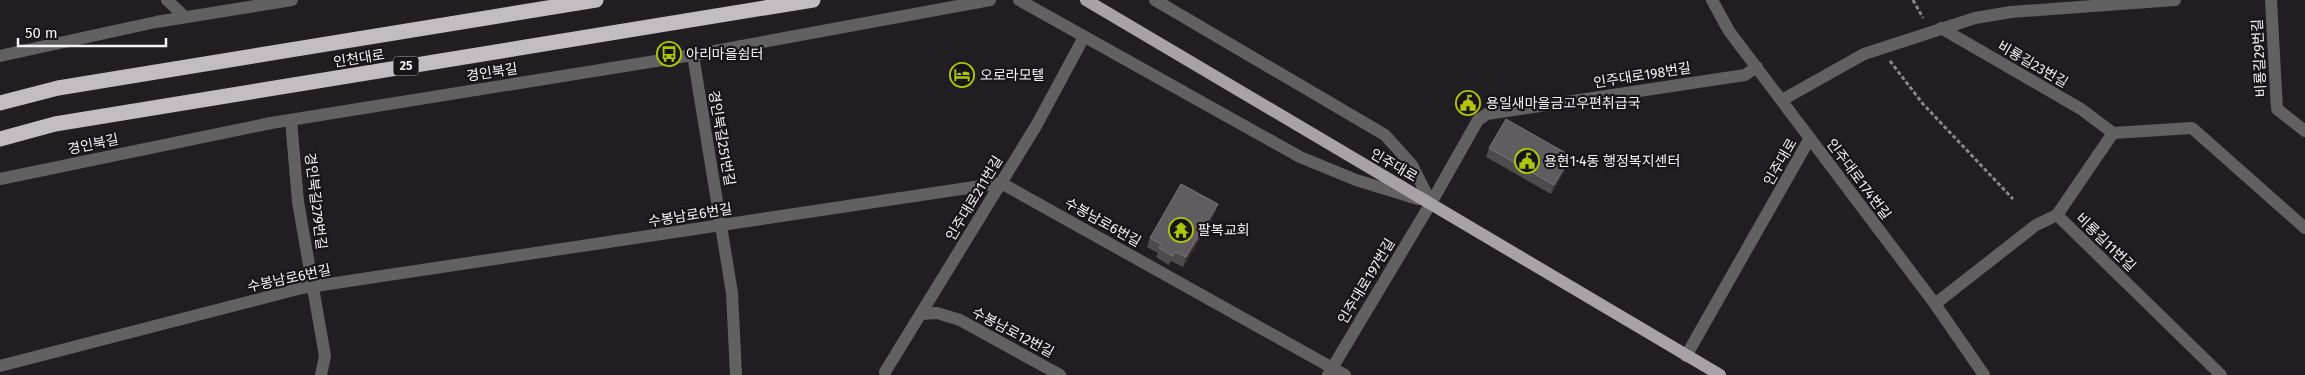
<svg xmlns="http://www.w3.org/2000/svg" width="2305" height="375" viewBox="0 0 2305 375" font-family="'Fira Sans','Noto Sans KR',sans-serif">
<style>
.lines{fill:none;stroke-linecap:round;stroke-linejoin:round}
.path{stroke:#8b868a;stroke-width:3;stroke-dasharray:4 2.5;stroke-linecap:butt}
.minor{stroke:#636062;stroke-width:12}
.major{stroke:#a8a2a7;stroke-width:12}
.highway{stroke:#c3bdc3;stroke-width:15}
.wall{fill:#4f4a4e}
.shaded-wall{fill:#363035}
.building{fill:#615c60;stroke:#787377}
.labels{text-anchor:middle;stroke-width:4.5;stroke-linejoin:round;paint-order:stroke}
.shield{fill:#181418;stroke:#b3afb2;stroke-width:1}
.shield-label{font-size:12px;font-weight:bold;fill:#f5f1f4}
.poi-label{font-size:14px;fill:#f5f1f4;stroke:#181418;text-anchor:start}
.street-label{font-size:14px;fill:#f5f1f4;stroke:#181418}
</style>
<rect width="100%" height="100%" fill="#221d21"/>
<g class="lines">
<!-- path -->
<g class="path">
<path d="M1913,0L1923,18"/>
<path d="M1890,61L1923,104L2013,199"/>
</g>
<!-- minor -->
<g class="minor">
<path d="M167,0L185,17"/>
<path d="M1019,0L1300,157L1356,180L1418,199"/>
<path d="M1155,0L1385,135L1412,165L1431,203"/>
<path d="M1712,0L1729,31L1935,304L1984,375"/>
<path d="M2271,0L2277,109L2305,131"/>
<path d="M1941,28L2081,109L2113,133L2192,128L2305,228"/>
<path d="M693,55L732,293L736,375"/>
<path d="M0,56L156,22L292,0"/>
<path d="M1782,100L1864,54L1975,18L2011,12L2175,0"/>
<path d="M291,120L298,202L325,356L321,375"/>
<path d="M0,179L271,123L693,55L990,0"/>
<path d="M2057,215L2221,375"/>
<path d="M1935,304L2036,225L2057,215L2113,133"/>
<path d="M921,314L937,313L960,320L1060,375"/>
<path d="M1686,356L1810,138"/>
<path d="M0,366L302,288L1001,183L1345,375"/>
<path d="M885,372L1036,126L1084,37"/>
<path d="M1328,375L1431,203L1478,120L1487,114L1745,75L1757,67"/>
</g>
<!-- major -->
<path class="major" d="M1086,0L1720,375"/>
<!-- highway -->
<g class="highway">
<path d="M0,103L58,88L596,0"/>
<path d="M0,139L55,124L813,0"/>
</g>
</g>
<!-- wall -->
<g class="wall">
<path d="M1489,148L1568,165L1551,194L1486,157Z"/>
<path d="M1218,204L1215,213L1183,267L1171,261L1169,265L1156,257L1158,253L1147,247L1150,238Z"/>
</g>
<!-- shaded-wall -->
<g class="shaded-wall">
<path d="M1571,156L1568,165L1551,194L1554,185Z"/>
<path d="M1218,204L1215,213L1183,267L1186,257Z"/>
</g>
<!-- building -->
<g class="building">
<path d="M1506,119L1571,156L1554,185L1489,148Z"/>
<path d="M1181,184L1218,204L1186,257L1175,252L1172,256L1159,248L1161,244L1150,238Z"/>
</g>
<!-- icons -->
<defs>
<symbol id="bus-ring" viewBox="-11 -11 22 22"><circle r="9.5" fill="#181418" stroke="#aec509" stroke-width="1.5"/><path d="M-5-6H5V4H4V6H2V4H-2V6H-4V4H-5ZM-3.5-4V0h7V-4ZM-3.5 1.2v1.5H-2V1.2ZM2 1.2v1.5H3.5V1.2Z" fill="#aec509"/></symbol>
<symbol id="hotel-ring" viewBox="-11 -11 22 22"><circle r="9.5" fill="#181418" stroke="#aec509" stroke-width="1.5"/><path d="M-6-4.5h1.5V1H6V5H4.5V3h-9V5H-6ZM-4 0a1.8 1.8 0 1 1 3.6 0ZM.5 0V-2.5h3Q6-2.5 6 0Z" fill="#aec509"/></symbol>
<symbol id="civic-ring" viewBox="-11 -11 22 22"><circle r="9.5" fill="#181418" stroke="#aec509" stroke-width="1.5"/><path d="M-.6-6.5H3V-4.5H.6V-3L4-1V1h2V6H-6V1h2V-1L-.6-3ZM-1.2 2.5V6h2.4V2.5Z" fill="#aec509"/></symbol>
<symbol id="temple-ring" viewBox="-11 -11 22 22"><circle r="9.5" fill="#181418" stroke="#aec509" stroke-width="1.5"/><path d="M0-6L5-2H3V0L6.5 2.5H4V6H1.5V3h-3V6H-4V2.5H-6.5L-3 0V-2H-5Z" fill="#aec509"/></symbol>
</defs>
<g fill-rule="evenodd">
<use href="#bus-ring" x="655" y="40" width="28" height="28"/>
<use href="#hotel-ring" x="948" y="61" width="28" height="28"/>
<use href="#civic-ring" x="1454" y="89" width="28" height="28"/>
<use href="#civic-ring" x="1513" y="147" width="28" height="28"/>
<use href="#temple-ring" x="1167" y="216" width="28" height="28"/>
</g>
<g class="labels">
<!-- shield labels -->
<rect class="shield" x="393.5" y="56.5" width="25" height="19" rx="4"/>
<g class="shield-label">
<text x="406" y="70">25</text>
</g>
<!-- poi labels -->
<g class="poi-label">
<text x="686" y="59">아리마을쉼터</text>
<text x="980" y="80">오로라모텔</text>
<text x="1486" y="108">용일새마을금고우편취급국</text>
<text x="1544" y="166">용현1·4동 행정복지센터</text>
<text x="1198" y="235">팔복교회</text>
</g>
<!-- street labels -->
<g class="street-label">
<text transform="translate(359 58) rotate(-9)" y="5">인천대로</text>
<text transform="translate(2259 58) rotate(-93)" y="5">비룡길29번길</text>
<text transform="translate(2033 64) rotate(30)" y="5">비룡길23번길</text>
<text transform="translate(492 72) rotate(-9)" y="5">경인북길</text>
<text transform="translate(1642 75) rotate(-9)" y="5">인주대로198번길</text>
<text transform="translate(722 138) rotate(80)" y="5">경인북길251번길</text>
<text transform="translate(93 144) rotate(-12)" y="5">경인북길</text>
<text transform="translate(1780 162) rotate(-60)" y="5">인주대로</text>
<text transform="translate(1394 165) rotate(30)" y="5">인주대로</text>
<text transform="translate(1859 179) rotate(53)" y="5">인주대로174번길</text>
<text transform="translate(974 198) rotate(-59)" y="5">인주대로211번길</text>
<text transform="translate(316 201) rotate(83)" y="5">경인북길279번길</text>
<text transform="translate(690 215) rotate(-9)" y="5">수봉남로6번길</text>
<text transform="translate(1103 222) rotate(29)" y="5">수봉남로6번길</text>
<text transform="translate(2106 242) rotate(44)" y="5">비룡길11번길</text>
<text transform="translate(289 278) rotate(-12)" y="5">수봉남로6번길</text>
<text transform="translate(1366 281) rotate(-59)" y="5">인주대로197번길</text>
<text transform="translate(1013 332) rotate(28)" y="5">수봉남로12번길</text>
</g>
</g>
<!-- scale -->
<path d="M18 38v8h148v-8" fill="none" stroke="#f5f1f4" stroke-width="2.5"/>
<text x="25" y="38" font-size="15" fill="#f5f1f4" stroke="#181418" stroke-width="4" paint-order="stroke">50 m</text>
</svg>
